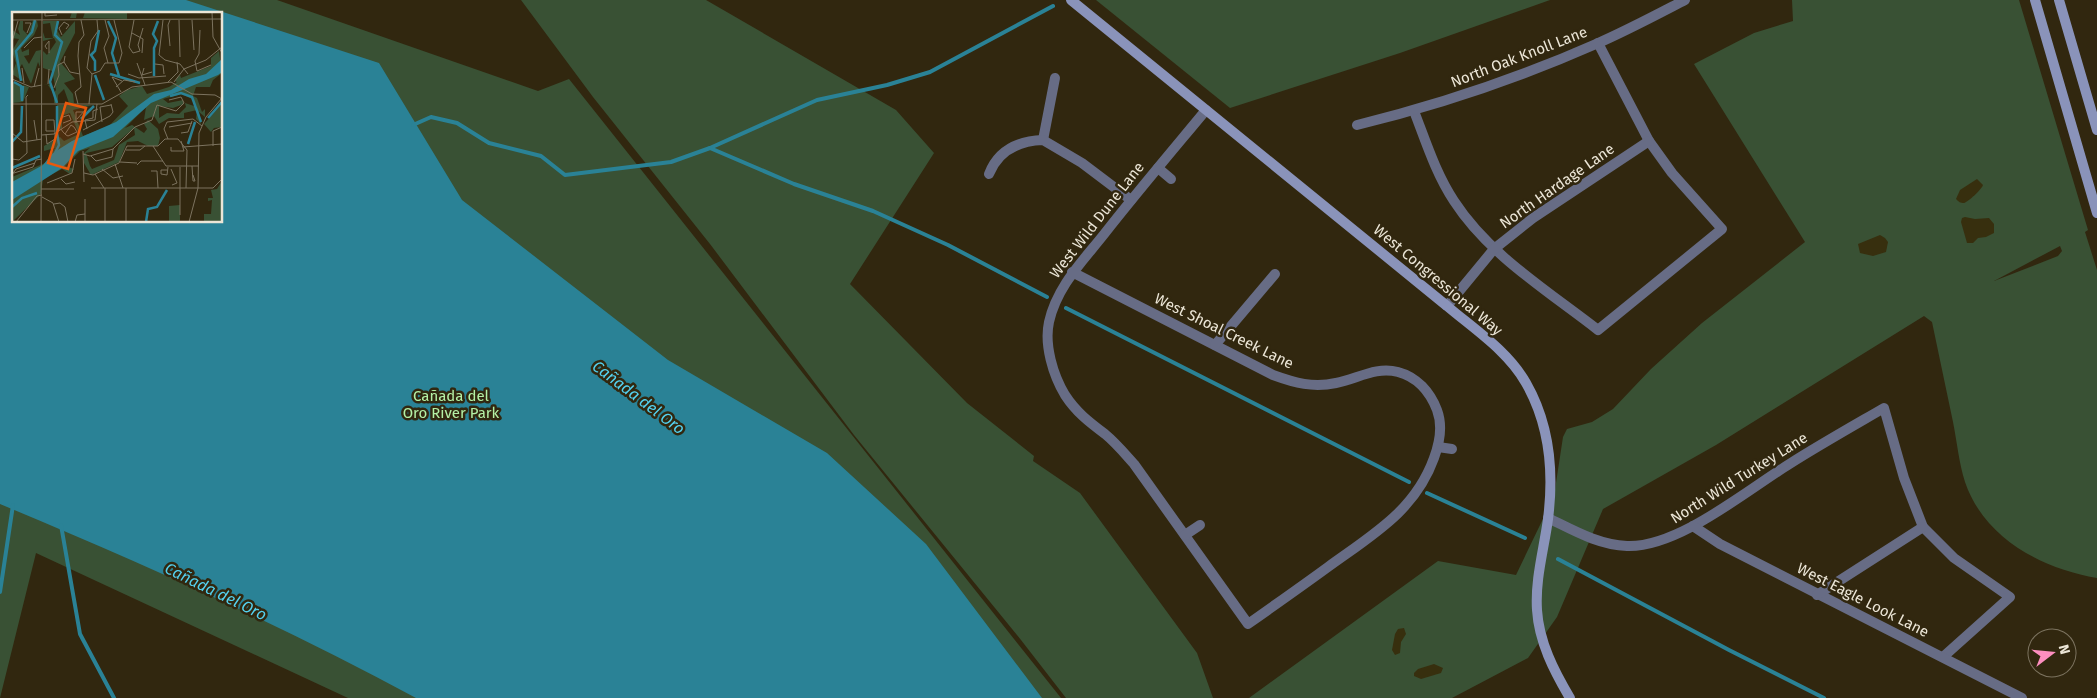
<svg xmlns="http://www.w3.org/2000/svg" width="2097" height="698" viewBox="0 0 2097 698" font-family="'Fira Sans',sans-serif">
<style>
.green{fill:#395134;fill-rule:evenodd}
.sand{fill:#372f0e}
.water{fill:#2a8296;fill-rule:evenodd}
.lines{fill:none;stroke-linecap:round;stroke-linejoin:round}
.stream{stroke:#2a8296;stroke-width:4}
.street{stroke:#676c85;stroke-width:10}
.secondary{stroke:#8a93ba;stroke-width:10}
.labels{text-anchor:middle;stroke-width:5;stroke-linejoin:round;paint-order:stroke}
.street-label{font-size:15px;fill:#ece6d7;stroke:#31270f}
.park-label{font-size:15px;fill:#b4f1a6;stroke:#31270f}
.water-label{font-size:16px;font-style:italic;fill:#54d1ef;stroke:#31270f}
.inset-river{fill:none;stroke:#2a8296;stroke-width:2.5}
.inset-road{fill:none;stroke:#7c735f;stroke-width:1}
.view{fill:#e8590c;fill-opacity:0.15;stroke:#e8590c;stroke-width:2.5}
.inset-edge{fill:none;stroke:#ece6d7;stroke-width:2.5}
</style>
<rect width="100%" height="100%" fill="#31270f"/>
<!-- green -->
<g class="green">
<path d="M0,0H277L538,91L569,79L1061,698H348L36,553L0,698ZM14,14H221V221H14Z"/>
<path d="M521,0H706L896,110L934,153L850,284L967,403L1034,456L1033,461L1080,493L1197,653L1213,698H1066L1021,640L854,435L710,244L593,97Z"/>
<path d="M1096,0H1550L1400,53L1230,108Z"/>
<path d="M1792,0H2019L2088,230L2085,232L2097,270V578C2042,569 1984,538 1965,482C1959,463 1957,442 1953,422C1946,389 1939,355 1932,322L1924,316L1716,445L1603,509L1557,617L1528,658L1452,698H1249L1438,561L1516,575L1554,496L1563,437L1567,429L1592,422L1613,409L1651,369L1702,323L1805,242L1694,64L1754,33L1793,21ZM2060,246L2062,251L2058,256L1994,281Z"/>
</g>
<!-- sand -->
<g class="sand">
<path d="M1977,179L1983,185C1982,189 1968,202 1964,203C1960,203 1959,202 1956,199L1960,190Z"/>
<path d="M1965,217L1975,219L1989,218L1994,224V233L1986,237L1978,238L1973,243H1967L1961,222L1962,218Z"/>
<path d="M1880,235L1885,238L1888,242L1886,252L1873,256L1860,253L1858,244Z"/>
<path d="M1404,628L1406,634L1401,642L1400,653L1395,655L1392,650L1395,634L1398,629Z"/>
<path d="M1434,664L1443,668L1441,673L1421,679L1414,676V673L1418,669Z"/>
</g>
<!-- water -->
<path class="water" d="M0,0H186L379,63L462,200L668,360L827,453L926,544L1042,698H416C282,625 141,563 0,504ZM14,14H221V221H14Z"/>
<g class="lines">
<!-- stream -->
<g class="stream">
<path d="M413,125L431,117L457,123L489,143L541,156L565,175L671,162L710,148L817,100L887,85L930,72L1053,6"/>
<path d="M710,148L794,184L873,211L948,245L1047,297"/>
<path d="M1066,308L1409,482"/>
<path d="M1427,493L1525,538"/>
<path d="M61,525L80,634L114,698"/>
<path d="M1558,559L1729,650L1824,698"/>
<path d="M0,592L13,505"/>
</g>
<!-- street -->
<g class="street">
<path d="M1414,111C1426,142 1436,174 1454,201C1489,255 1548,291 1598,330L1722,229L1672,173L1649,141L1598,43"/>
<path d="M1357,125C1439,105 1519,78 1596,44C1626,31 1656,15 1685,0"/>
<path d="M1043,140L1055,78"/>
<path d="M1158,168L1171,179"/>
<path d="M989,174C998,151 1018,141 1043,140L1082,163L1131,200"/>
<path d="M1072,272L1273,375C1295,383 1313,388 1336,383C1357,379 1376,366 1398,372C1417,377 1430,392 1437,410C1443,426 1440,442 1434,458C1415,511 1372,535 1328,567C1302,586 1275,605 1248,624L1134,464C1125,454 1116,443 1105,434C1089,422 1076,412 1065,395C1053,375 1044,345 1049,322C1057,286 1083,261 1105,233C1138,191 1172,151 1206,110"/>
<path d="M1447,306L1494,249L1533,218L1649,141"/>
<path d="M1215,345L1275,274"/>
<path d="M1438,447L1452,449"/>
<path d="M1548,518C1573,530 1598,545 1627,546C1678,548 1747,490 1791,463C1821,444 1853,426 1884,408L1904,478L1923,527L1954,558L2010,597L1943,657"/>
<path d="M1693,526L1720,544L2022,698"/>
<path d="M1185,535L1200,525"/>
<path d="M1817,595L1923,527"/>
</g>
<!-- secondary -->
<g class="secondary">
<path d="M1071,0L1447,306C1474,329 1508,351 1526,383C1550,425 1554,472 1548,519C1544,549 1535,579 1537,610C1539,642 1554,671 1570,698"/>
<path d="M2035,0L2097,213"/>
<path d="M2059,0L2097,130"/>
</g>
</g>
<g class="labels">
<!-- street labels -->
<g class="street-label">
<text transform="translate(1519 57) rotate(-21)" y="5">North Oak Knoll Lane</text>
<text transform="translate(1557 186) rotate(-35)" y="5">North Hardage Lane</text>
<text transform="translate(1097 220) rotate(-52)" y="5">West Wild Dune Lane</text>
<text transform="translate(1438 280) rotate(40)" y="5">West Congressional Way</text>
<text transform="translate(1224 331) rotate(26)" y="5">West Shoal Creek Lane</text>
<text transform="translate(1739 478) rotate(-32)" y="5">North Wild Turkey Lane</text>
<text transform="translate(1863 600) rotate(27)" y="5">West Eagle Look Lane</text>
</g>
<!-- park labels -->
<g class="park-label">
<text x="451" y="401">Cañada del<tspan x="451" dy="17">Oro River Park</tspan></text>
</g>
<!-- water labels -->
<g class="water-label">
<text transform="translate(639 397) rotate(37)" y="6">Cañada del Oro</text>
<text transform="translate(216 591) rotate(26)" y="6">Cañada del Oro</text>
</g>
</g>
<!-- overview -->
<g transform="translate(12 12)">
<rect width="210" height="210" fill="#31270f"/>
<path d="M60,0H65L64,6H71L73,0H115V7L58,6ZM21,8L25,9L26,14L22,23L9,36L10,40L17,37V43L12,44L17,52L24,39L29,38L28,55L26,50L19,72L10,52L7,57L12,70L0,62L4,51L0,39L7,27L0,26V18L8,23L6,17L8,9H11V18L16,23ZM31,9H47L45,18L49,25L63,9V21L48,50L63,67L52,71L61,82L62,91H57L52,77L46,83V91H42V82L36,73L31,72L38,73L42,81L44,78L40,59L31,56V39L35,43L44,30L42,26L31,29V20L33,26H41L38,11L31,12ZM207,39L210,61L201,68L198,75H184L181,84L185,86L190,100L193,97V105L187,100L189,112L184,107L185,98L172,101V106H157L147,112L142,104L132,108L134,95L113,116L120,113L132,121L135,117L132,112L136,108L146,117L148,126L146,134H136L126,129L115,130L107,150L79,163L72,151V141L78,136L68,139L53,154L62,157L58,162L50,157L31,167L29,182L0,210V165L33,151L43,136L32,139V134L48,125L52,129L67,122L58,101L52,103L50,97V116L45,120V93H81L61,98L71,124L97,114L116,94L107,84L115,78L130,74L135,82L157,75L165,70L163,69L168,63L169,66L199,54V46ZM170,82L180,87L185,95L173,91L174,95L167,102L155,101L147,106V94L161,96L172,92L171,88L156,91L151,87ZM122,116L123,123L107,133L102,148L80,157L78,154L74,141L100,135ZM0,70L17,75L11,90L0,91ZM210,92V115L202,116L199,120L192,112ZM210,169V210H192V202H199L200,188L196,189V186H201L199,178L205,177ZM168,193V210H157V194Z" fill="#395134" fill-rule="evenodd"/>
<path d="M210,47V60L206,63L139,91L101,125L66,139L50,156L0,188V170L31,153L41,141L60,129L104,110L142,82L159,78L177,67L194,62Z" fill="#2a8296"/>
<path class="inset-river" d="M96,9L104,26L100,41L107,64M83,59V49L79,43L83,39L87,18M98,62L128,71M83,63L92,88M142,64V36L145,29L141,22L146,9M9,69L4,39L20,20L23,8M2,70L9,74L10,89M158,84L169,81L180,85L189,110M10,89L11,74M45,91L38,70L50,30L43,23L46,9M45,94V120M196,106L210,90M69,107L82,94M0,130L9,120L10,94M176,132L183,110M43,141L47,133L45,121M0,156L28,144M0,195L10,186L25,181M134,210L136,197L145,195L155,178"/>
<path class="inset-road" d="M33,0V4L45,3M200,0L201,25L210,41M0,8L210,7M93,8L97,24L92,36L96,51M122,8L117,35L121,41L128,39L126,33L131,16M151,8L147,43L153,48L168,52L176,62M158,8L156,13L158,34M167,8L168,45M180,8L182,38M13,11H19L15,21M188,18L187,42L183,49L185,59L199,53M120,21L131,27L130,41M50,23L47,16L52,10L57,13L54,17M0,30L6,9M12,36L22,26L30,25M35,37L33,34L37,29V41M53,44L52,50L58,60L68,62M125,51L133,73M143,52L151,53L152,62M10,56L12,71M132,56L130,63L140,60M80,62L88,59L93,51H107L110,41L102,8M80,62L75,56L79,29L86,19L85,8M116,62L127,66L154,64M0,67L19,75L30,73M156,70L166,60L165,50M162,70L172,57L194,48L210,35M36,72L37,57M22,75L27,56M104,75L112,68L123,70M42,76L47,63L46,53L52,50M109,80L100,65L110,69M0,92H90L120,75L159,70L180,82L203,83L210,87M66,92L63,80L69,75L66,44L67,30L72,23L69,8M77,92L80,62M51,105L57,103L59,108L51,111M65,107L75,96L73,95M22,108L25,128M140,108L145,93L164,99L172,91L169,85L157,88M90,110L88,95L99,93M64,111V100H71M157,115L180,111M49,117L51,120L54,123L56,124L65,120L62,115L59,113L53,122M75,117L73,108L81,106V99L86,97M71,118L98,104L101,100L99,92M42,119H34V108H42L43,122M0,121L11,130L30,127M169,121L176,120L180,109M34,122L35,132L43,127V122M30,123L42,122L60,110L83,108L85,92M156,127L152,117L155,110L181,107L190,114M141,134L154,154H187M201,134V119L210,115M159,135V139H172L169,129M171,135L210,132M114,138H128L133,134M71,139L72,170M71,142L78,144L101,137L123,115L140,108M79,144L84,149L100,145L101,137M0,147L7,148L15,141L14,85L16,83M108,150L125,151M103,152L111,176M125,153L129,149H151M180,154L181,169H183L181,163M168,155V203M90,157L101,166L111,164M159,157L165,171L160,173M155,158H149V162L155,163L156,155M139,159H145L146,176M2,161L21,155L24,148L30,147M72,161L81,163L107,151L115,134H146L153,127H166L175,138L174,176M83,162L92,176M0,163L4,157L23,151M49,167L54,172L63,170M35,171L60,161L63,147M79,176H201L210,167M93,176V210M114,176V210M29,177H62M30,185L41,191L47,210M73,187V210M42,192L48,191L53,195L56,210M4,210L25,184L30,183M29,210L30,0M63,210L65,203L73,202M177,210L186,176L187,121L194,105L210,86"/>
<path class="view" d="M54,91L74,96L56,157L36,151Z"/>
<rect width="210" height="210" class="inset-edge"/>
</g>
<!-- north arrow -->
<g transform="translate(2052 653) rotate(74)"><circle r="24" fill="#31270f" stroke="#7c735f"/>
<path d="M0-4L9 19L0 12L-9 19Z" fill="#fd8ebf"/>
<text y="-8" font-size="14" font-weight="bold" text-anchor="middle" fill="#ece6d7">N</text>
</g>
</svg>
